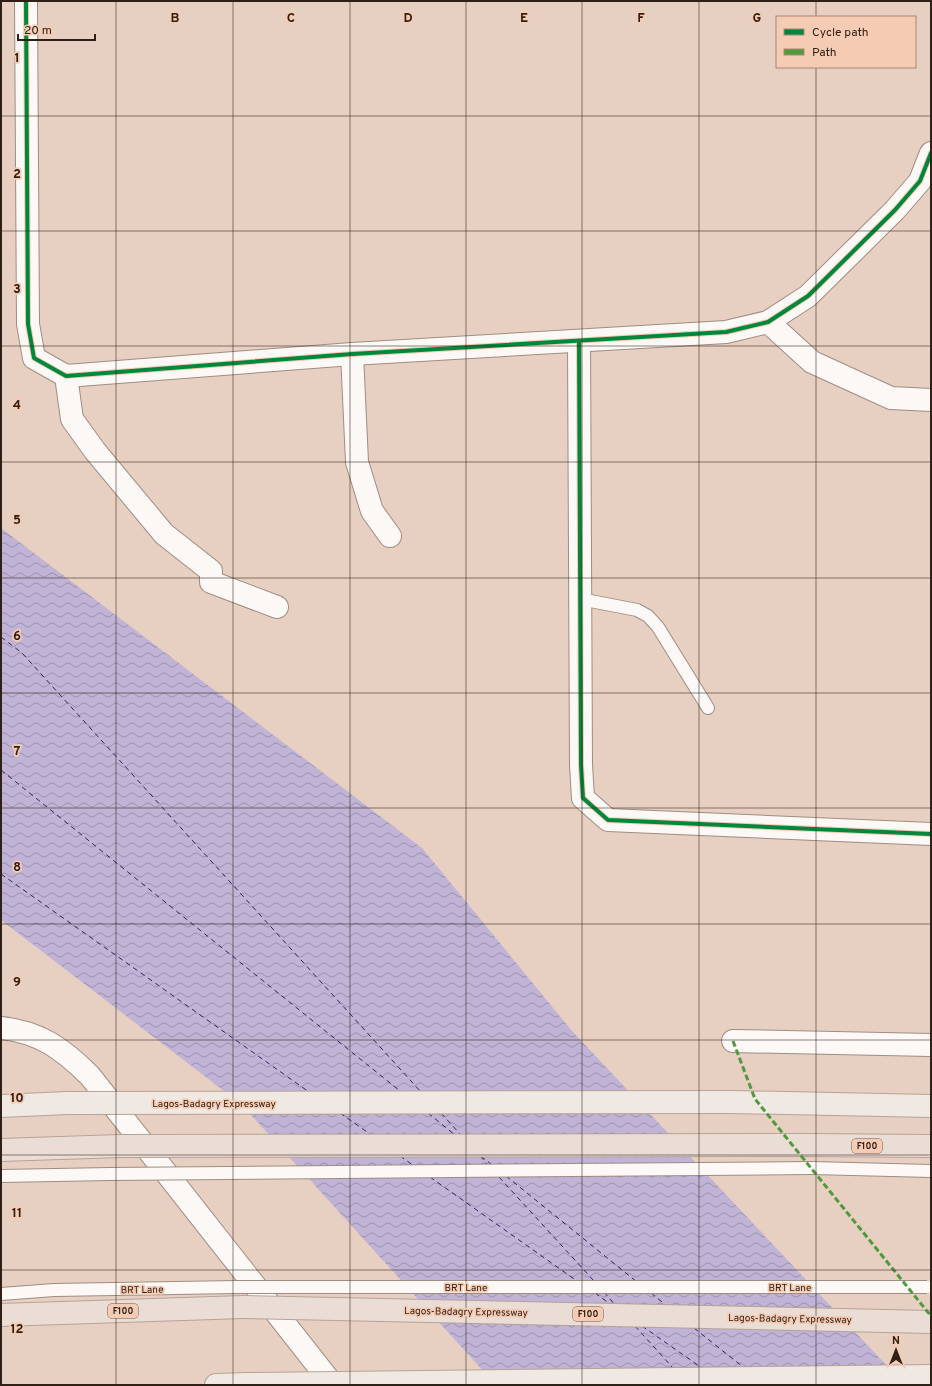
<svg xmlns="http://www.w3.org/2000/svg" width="932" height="1386" viewBox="0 0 932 1386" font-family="Overpass,sans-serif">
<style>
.water{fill:url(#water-waves)}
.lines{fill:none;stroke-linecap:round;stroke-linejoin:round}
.ferry{stroke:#342264;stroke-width:1;stroke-dasharray:5 4;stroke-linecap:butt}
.service-casing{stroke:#9f8d83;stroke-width:14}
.minor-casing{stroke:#9f8d83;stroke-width:24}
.primary-casing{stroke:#b8a296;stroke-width:24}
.motorway-casing{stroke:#b8a296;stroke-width:24}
.service{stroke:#fbf8f6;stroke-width:12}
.minor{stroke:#fbf8f6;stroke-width:22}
.primary{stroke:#f0e8e2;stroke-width:22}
.motorway{stroke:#eaddd6;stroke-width:22}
.service-bridge-casing{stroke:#9f8d83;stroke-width:14;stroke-linecap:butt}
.primary-bridge-casing{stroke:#b8a296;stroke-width:24;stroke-linecap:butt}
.motorway-bridge-casing{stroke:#b8a296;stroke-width:24;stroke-linecap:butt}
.service-bridge{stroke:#fbf8f6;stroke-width:12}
.primary-bridge{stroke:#f0e8e2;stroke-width:22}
.motorway-bridge{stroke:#eaddd6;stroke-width:22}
.quiet{stroke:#509a3d;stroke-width:3;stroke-dasharray:6 3;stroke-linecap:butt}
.cycleway-casing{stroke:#f6cbb3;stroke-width:6}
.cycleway{stroke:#00873e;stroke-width:4}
.grid{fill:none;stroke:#2f2017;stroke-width:1;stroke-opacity:0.55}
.labels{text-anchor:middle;stroke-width:3.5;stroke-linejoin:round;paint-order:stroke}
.shield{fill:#f6cbb3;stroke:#6b5346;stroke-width:1}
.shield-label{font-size:9px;font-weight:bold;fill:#2f2017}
.street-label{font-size:10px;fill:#2f2017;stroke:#f6cbb3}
.grid-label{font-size:13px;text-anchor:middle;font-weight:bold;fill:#2f2017;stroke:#f6cbb3;stroke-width:3.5;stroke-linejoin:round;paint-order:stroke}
</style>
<defs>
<pattern id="water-waves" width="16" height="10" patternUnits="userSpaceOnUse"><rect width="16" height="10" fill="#c0b3d6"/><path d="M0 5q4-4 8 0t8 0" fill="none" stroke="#9c91ad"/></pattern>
</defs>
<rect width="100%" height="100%" fill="#e7cfc2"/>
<!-- water -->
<path class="water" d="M1,528L422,848L572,1031L905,1385H496L241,1104L1,920Z"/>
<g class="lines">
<!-- ferry -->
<g class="ferry">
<path d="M1,637L22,653L421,1092"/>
<path d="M1,770L400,1091"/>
<path d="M1,874L309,1092"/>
<path d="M340,1113L370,1134"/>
<path d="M428,1113L455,1135"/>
<path d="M441,1113L460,1134"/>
<path d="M400,1156L414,1166"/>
<path d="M480,1156L489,1166"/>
<path d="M481,1156L492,1165"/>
<path d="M506,1176L637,1282"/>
<path d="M430,1177L577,1281"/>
<path d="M499,1177L594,1281"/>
<path d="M604,1292L615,1305"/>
<path d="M595,1293L610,1304"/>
<path d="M651,1293L667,1306"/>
<path d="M635,1326L673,1368"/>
<path d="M642,1326L702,1368"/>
<path d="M694,1328L743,1367"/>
</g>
<defs>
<g id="service">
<path d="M580,599L637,610L648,616L658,627L708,708"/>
<path d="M812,1168L931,1171"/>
<path d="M1,1176L110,1174"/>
<path d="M1,1294L54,1290L236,1287"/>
</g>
<g id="minor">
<path d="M26,1L28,324L34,358L66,376L352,354L726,332L768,322L808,296L895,210L920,181L931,153"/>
<path d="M768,322L812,362L891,398L931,400"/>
<path d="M579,342L581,765L583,798L608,820L931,834"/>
<path d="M352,354L357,462L372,511L390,536"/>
<path d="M66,376L72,419L95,451L164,534L211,571V582L277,607"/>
<path d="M1,1028C40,1032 63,1049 90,1076L333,1385"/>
<path d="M733,1041L931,1045"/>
</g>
<g id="primary">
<path d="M732,1102L931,1106"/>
<path d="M1,1106L67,1103"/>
<path d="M216,1385L247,1384"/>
</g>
<g id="motorway">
<path d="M804,1145L931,1146"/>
<path d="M1,1150L120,1146"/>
<path d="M1,1315L244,1307"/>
</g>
</defs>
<!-- service casing -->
<use href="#service" class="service-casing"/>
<!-- minor casing -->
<use href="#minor" class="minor-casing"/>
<!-- primary casing -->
<use href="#primary" class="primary-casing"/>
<!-- motorway casing -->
<use href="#motorway" class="motorway-casing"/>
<!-- service -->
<use href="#service" class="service"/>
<!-- minor -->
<use href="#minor" class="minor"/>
<!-- primary -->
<use href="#primary" class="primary"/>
<!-- motorway -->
<use href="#motorway" class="motorway"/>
<defs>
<g id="service-bridge">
<path d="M110,1174L812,1168"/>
<path d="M236,1287H927"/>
</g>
<g id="primary-bridge">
<path d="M67,1103L732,1102"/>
<path d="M247,1384L931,1376"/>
</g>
<g id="motorway-bridge">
<path d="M120,1146L804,1145"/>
<path d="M244,1307L931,1322"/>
</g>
</defs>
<!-- service-bridge casing -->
<use href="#service-bridge" class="service-bridge-casing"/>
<!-- primary-bridge casing -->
<use href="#primary-bridge" class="primary-bridge-casing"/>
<!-- motorway-bridge casing -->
<use href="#motorway-bridge" class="motorway-bridge-casing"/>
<!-- service-bridge -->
<use href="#service-bridge" class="service-bridge"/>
<!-- primary-bridge -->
<use href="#primary-bridge" class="primary-bridge"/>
<!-- motorway-bridge -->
<use href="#motorway-bridge" class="motorway-bridge"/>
<!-- quiet -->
<path class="quiet" d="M733,1041L755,1099L931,1316"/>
<defs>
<g id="cycleway">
<path d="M26,1L28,324L34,358L66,376L352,354L726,332L768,322L808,296L895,210L920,181L931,153"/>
<path d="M579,342L581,765L583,798L608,820L931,834"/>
</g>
</defs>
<!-- cycleway casing -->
<use href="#cycleway" class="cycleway-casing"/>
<!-- cycleway -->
<use href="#cycleway" class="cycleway"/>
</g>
<!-- grid -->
<path class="grid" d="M116,1V1385M233,1V1385M350,1V1385M466,1V1385M582,1V1385M699,1V1385M816,1V17M816,67V1385M1,116H931M1,231H931M1,346H931M1,462H931M1,578H931M1,693H931M1,808H931M1,924H931M1,1040H931M1,1155H931M1,1270H931"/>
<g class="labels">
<!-- shield labels -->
<g class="shield">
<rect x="852" y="1139" width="30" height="14" rx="3"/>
<rect x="108" y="1304" width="30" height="14" rx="3"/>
<rect x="573" y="1307" width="30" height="14" rx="3"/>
</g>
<g class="shield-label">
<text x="867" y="1149">F100</text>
<text x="123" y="1314">F100</text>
<text x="588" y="1317">F100</text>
</g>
<!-- street labels -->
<g class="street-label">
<text x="214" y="1107">Lagos-Badagry Expressway</text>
<text x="466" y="1291">BRT Lane</text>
<text x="790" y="1291">BRT Lane</text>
<text transform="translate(142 1289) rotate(-1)" y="4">BRT Lane</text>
<text transform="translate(466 1311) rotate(1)" y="4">Lagos-Badagry Expressway</text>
<text transform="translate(790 1318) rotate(1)" y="4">Lagos-Badagry Expressway</text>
</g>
</g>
<g class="grid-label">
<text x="175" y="22">B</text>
<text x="291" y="22">C</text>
<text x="408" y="22">D</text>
<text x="524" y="22">E</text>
<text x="641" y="22">F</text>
<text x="757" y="22">G</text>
<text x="17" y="62">1</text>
<text x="17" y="178">2</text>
<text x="17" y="293">3</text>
<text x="17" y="409">4</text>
<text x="17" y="524">5</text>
<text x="17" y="640">6</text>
<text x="17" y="755">7</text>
<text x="17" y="871">8</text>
<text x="17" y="986">9</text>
<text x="17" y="1102">10</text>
<text x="17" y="1217">11</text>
<text x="17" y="1333">12</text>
</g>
<!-- border -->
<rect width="932" height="1386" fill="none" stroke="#2f2017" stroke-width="4"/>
<!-- legend -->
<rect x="776" y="16" width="140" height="52" fill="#f6cbb3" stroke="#a68775"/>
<rect x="784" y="29" width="20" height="6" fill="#00873e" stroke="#a68775"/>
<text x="812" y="36" font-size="12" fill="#2f2017">Cycle path</text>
<rect x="784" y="49" width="20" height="6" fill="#509a3d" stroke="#a68775"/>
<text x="812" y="56" font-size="12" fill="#2f2017">Path</text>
<!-- north arrow -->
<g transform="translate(896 1350)" stroke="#f6cbb3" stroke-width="3" paint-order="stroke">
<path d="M0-3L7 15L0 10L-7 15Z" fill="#2f2017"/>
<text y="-6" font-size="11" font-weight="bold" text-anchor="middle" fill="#2f2017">N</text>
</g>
<!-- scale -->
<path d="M18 34v6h77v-6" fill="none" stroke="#2f2017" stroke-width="2"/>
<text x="24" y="34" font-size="12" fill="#2f2017" stroke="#f6cbb3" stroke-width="3" paint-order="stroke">20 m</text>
</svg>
